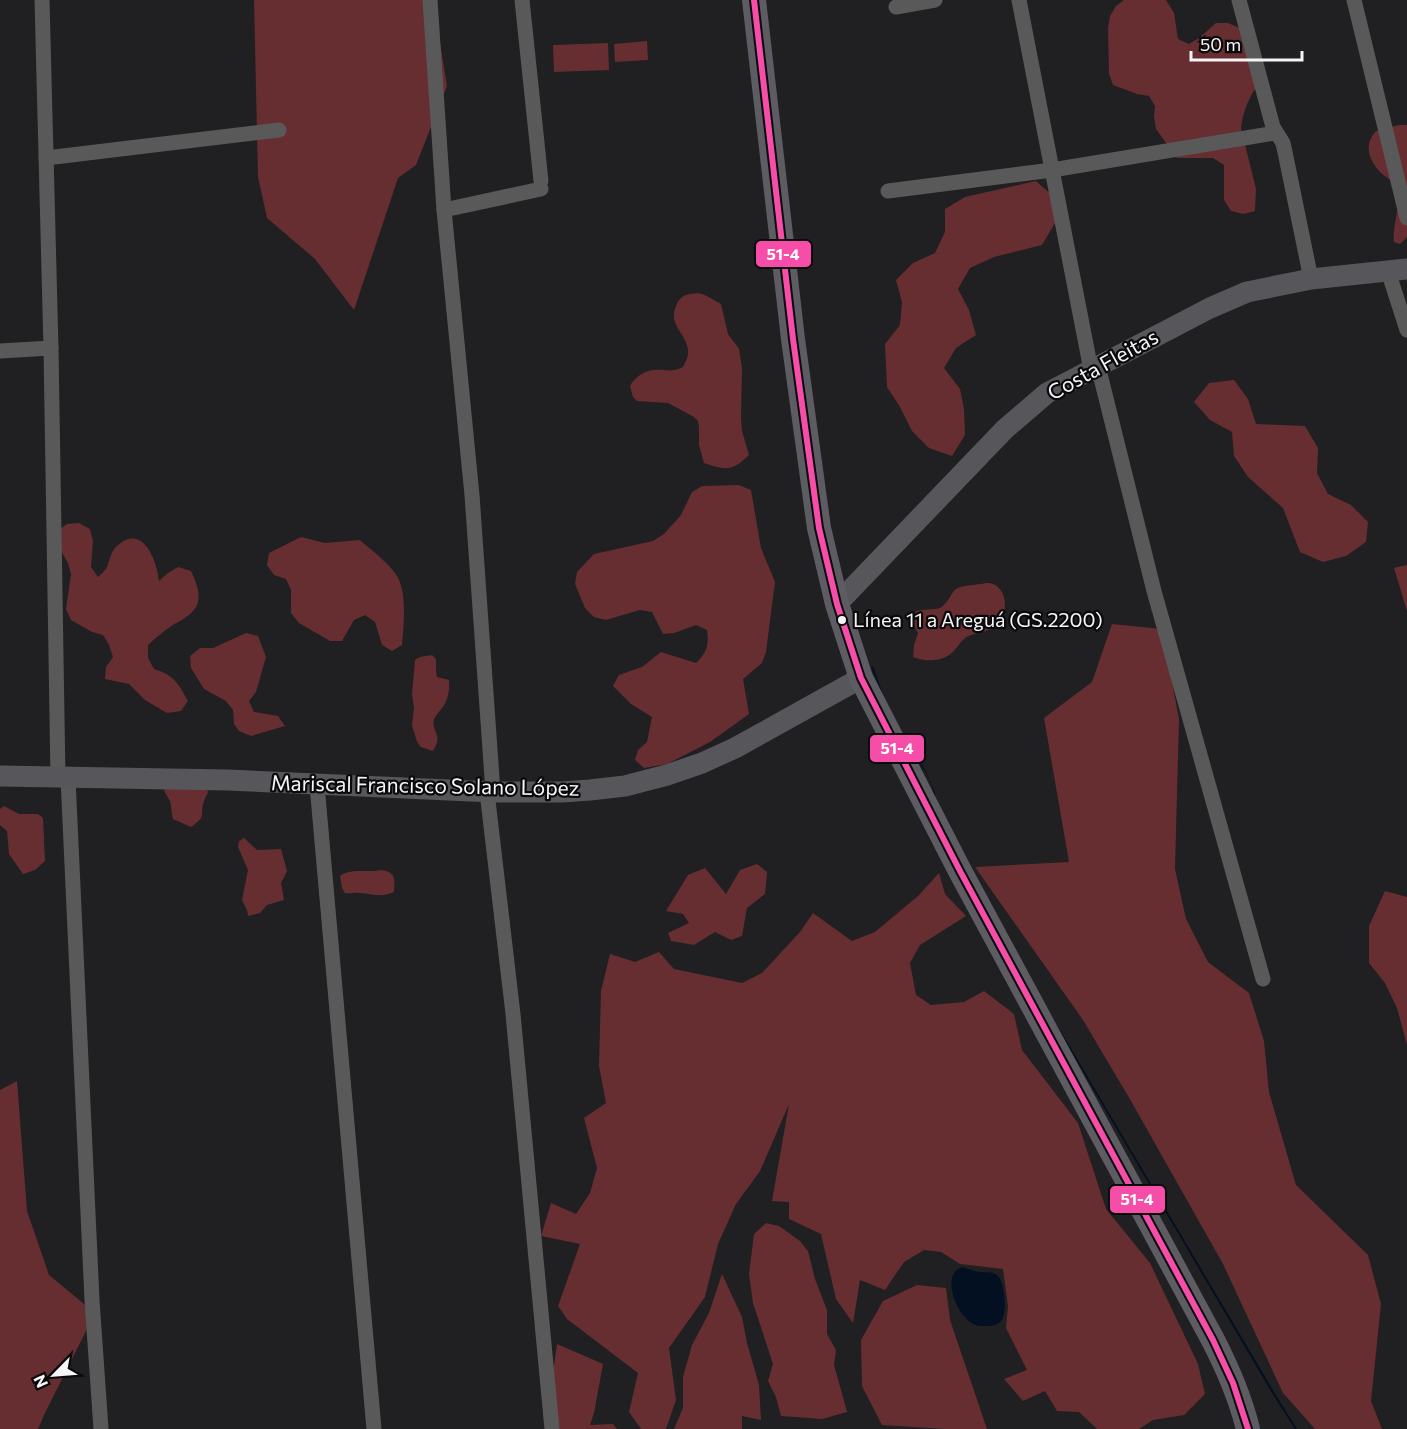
<svg xmlns="http://www.w3.org/2000/svg" width="1407" height="1429" viewBox="0 0 1407 1429" font-family="Commissioner,sans-serif">
<style>
.green{fill:#662e31}
.water{fill:#031022}
.lines{fill:none;stroke-linecap:round;stroke-linejoin:round}
.minor{stroke:#5a595a;stroke-width:15}
.secondary{stroke:#57565a;stroke-width:21}
.primary{stroke:#5d5c63;stroke-width:24}
.bus-1-casing{stroke:#0a090b;stroke-width:10}
.bus-1{stroke:#f54da8;stroke-width:6}
.bus-dot{fill:#f5f4f6;stroke:#0a090b;stroke-width:2}
.labels{text-anchor:middle;stroke-width:4.5;stroke-linejoin:round;paint-order:stroke}
.bus-label{font-size:20px;fill:#f5f4f6;stroke:#0a090b;text-anchor:start}
.street-label{font-size:21px;fill:#f5f4f6;stroke:#0a090b}
.line-badge{stroke:#0a090b;stroke-width:2}
.badge-label{font-size:16px;text-anchor:middle;font-weight:bold;fill:#fff}
</style>
<rect width="100%" height="100%" fill="#201f21"/>
<!-- green -->
<g class="green">
<path d="M254,0H433L447,86L416,165L398,178L354,310L315,259L267,218L258,177Z"/>
<path d="M1124,0H1166L1174,13L1178,39L1189,44L1199,38L1216,23H1228L1240,28L1261,82L1253,92L1247,104L1243,116L1241,128L1256,189L1255,211L1243,214L1231,211L1224,200V165L1213,158H1177L1156,129L1154,117L1155,106L1149,96L1137,94L1113,85L1109,74L1108,28L1110,16L1116,6Z"/>
<path d="M647,41L648,60L615,62L614,44Z"/>
<path d="M608,43L609,70L554,72L553,45Z"/>
<path d="M1399,125H1407V237L1400,244L1394,242C1392,228 1399,214 1397,200C1396,195 1394,186 1392,182C1389,178 1384,176 1381,173C1369,160 1363,145 1376,131Z"/>
<path d="M1036,181L1055,198V223L1042,245L994,257L970,268L958,289L969,310L976,335L956,348L944,368L960,389L964,409L965,435L952,456L929,448L912,431L900,407L887,387L885,344L900,325L902,302L896,280L913,263L935,253L945,232V209L965,197Z"/>
<path d="M698,293L705,295L721,304L728,334L739,349L742,368L741,419L742,431L749,455C732,472 725,470 704,463L699,445V427L698,421L694,417L668,403L637,401L633,397L630,386C634,378 645,370 654,370C666,369 670,373 683,367C686,361 689,356 688,349C685,332 668,325 676,306C680,295 687,294 698,293Z"/>
<path d="M1234,380L1248,399L1256,424L1305,426L1318,448L1317,473L1328,494L1351,505L1368,522L1366,542L1346,556L1323,562L1300,552L1283,508L1248,477L1234,456L1232,432L1210,420L1194,402L1209,383Z"/>
<path d="M739,485L751,490L761,548L775,582L766,652L762,663L743,679L749,714L710,742L667,764L644,768L635,760L638,750L647,742L652,717L631,704L613,686L619,675L642,667L661,652L696,663C707,652 709,646 707,630L696,625L674,633L663,634L652,612L640,610L606,620L594,617L585,608L575,584L577,572L594,554L653,541L664,534L681,515L692,492L702,486Z"/>
<path d="M79,523L90,529L93,541L91,567L98,577C101,574 105,571 107,567C110,559 111,551 117,546C143,522 157,561 159,581L168,573L178,567L191,571C199,588 205,605 186,617C181,621 175,623 170,627C162,632 155,639 148,645V658L154,669C174,675 178,683 188,701L181,711L167,713L145,700L129,684L105,679L106,667L113,657L109,645L103,635L92,632L71,620L66,609L71,574L68,563L56,542L57,531L67,524Z"/>
<path d="M301,537L325,543L360,540C371,550 390,564 397,576C407,592 404,626 402,645L392,651L382,645L375,622L365,615L354,620L342,641H330L299,623L291,613V590L286,579L274,575L267,565L269,553Z"/>
<path d="M1407,565V611L1394,568Z"/>
<path d="M986,583C1006,582 1010,610 999,623C992,633 976,631 965,638C960,642 957,648 953,652C942,662 926,662 913,657L914,645L918,633C914,625 911,620 916,611C922,609 936,610 940,608C948,604 950,594 956,589C962,585 978,585 986,583Z"/>
<path d="M1112,624L1162,629L1179,719L1175,869L1186,919L1208,962L1249,993L1264,1041L1269,1092L1296,1185L1368,1255L1381,1304L1371,1401L1382,1429H1315L1283,1393L1223,1264L1131,1101L1083,1020L975,867L1069,862L1044,718L1092,682Z"/>
<path d="M246,633L258,636L266,657L256,692L249,701L254,712L278,716L285,726L251,736L239,731L234,724L233,710L226,701L204,689L191,668L190,656L200,648H213Z"/>
<path d="M432,655L436,659V671L437,677L449,680C450,689 448,701 442,708C439,712 436,715 434,719C431,733 444,734 433,751L421,747L417,742L412,725L414,707L412,695L415,660L420,657Z"/>
<path d="M206,786L208,792C207,795 205,798 204,801C199,816 208,815 191,827L173,819C171,813 172,807 170,801C168,797 165,794 164,789Z"/>
<path d="M4,806L19,814H38L43,818L45,861L35,870L23,874L9,854L7,831L0,825V809Z"/>
<path d="M244,838L257,850L281,849L287,871L281,883L284,900L267,905L260,913L248,916L247,910L242,900L248,870L238,847L239,841Z"/>
<path d="M757,864L767,872L765,894L747,908L742,936L731,940L715,932L694,945L671,941L668,933L689,923L683,914L666,911L688,875L705,868L726,894L740,870Z"/>
<path d="M381,870C396,872 395,879 394,892C380,898 373,894 360,893C355,892 351,894 345,893L342,888L340,876C351,868 367,873 381,870Z"/>
<path d="M939,873L945,894L966,916L920,945L910,963L916,995L931,1005L964,1002L984,991L1014,1014L1022,1050L1078,1123L1106,1209L1150,1263L1198,1364L1205,1394L1184,1415L1153,1420L1139,1429H1097L1079,1412L1057,1411L1045,1391L1023,1401L1004,1379L1027,1370L1006,1328L1008,1306L1003,1269L960,1264L941,1252L924,1250L904,1262L885,1290L860,1280L853,1323L836,1299L821,1234L789,1219V1202L772,1201L789,1104L760,1171L736,1204L718,1244L705,1297L669,1348L676,1400L666,1429H641L629,1412L638,1373L567,1319L558,1306L580,1244L541,1236L551,1203L576,1214L590,1193L597,1168L584,1118L606,1103L599,1066L601,991L610,954L635,962L659,952L674,969L742,983L762,973L800,932L813,913L852,941L875,932L918,896Z"/>
<path d="M1385,891L1407,897V1045L1397,1008L1385,983L1369,963V926Z"/>
<path d="M17,1081L27,1211L49,1275L95,1313L44,1415L38,1429H0V1090Z"/>
<path d="M766,1223L779,1226L800,1241L808,1251L815,1279L827,1310V1334L836,1350L834,1365L848,1415L847,1412L822,1419L781,1416L776,1397L768,1381L773,1364L753,1303L749,1274L754,1234Z"/>
<path d="M722,1274L742,1317L747,1343L759,1385L761,1420L742,1416V1429H674L683,1408V1377L692,1345L709,1313Z"/>
<path d="M917,1285L946,1288L950,1320L987,1429H945L882,1425L862,1386L861,1340L883,1301Z"/>
<path d="M557,1344L603,1364L594,1413L590,1425L613,1424L617,1429H559L552,1379Z"/>
</g>
<!-- water -->
<g class="water">
<path d="M873,666C879,683 885,702 894,719C909,748 931,770 937,803L1037,991L1274,1392L1297,1429H1295L1272,1393L1036,992L935,804L932,786L927,775L892,719L871,667Z"/>
<path d="M963,1267C969,1269 975,1272 981,1272C987,1273 993,1271 998,1276C1005,1282 1007,1312 1002,1320C997,1327 988,1326 981,1326C958,1325 938,1272 963,1267Z"/>
</g>
<g class="lines">
<!-- minor -->
<g class="minor">
<path d="M42,0L51,348L58,778"/>
<path d="M430,0L444,210L472,495L493,792"/>
<path d="M522,0L541,181"/>
<path d="M1019,0L1091,370"/>
<path d="M1239,0L1273,127L1283,143L1285,152L1311,279"/>
<path d="M1354,0L1407,218"/>
<path d="M896,7L935,0"/>
<path d="M46,158L279,130"/>
<path d="M888,191L1052,170L1275,133"/>
<path d="M444,210L541,189"/>
<path d="M1388,271L1407,330"/>
<path d="M0,351L51,348"/>
<path d="M1098,366L1154,591L1263,979"/>
<path d="M68,778L92,1300L101,1429"/>
<path d="M317,785L374,1429"/>
<path d="M487,792L513,1014L552,1429"/>
</g>
<!-- secondary -->
<g class="secondary">
<path d="M837,604L1005,429L1047,393L1210,308L1247,292L1311,279L1407,269"/>
<path d="M0,776L228,780L493,792H562L590,790L625,786L667,775L702,763L735,748L861,678"/>
</g>
<!-- primary -->
<path class="primary" d="M754,0L793,339L819,528L837,604L861,678L960,871L1213,1340C1228,1369 1240,1397 1248,1429"/>
<defs>
<path id="bus-1" d="M754,0L793,339L819,528L837,604L861,678L960,871L1213,1340L1233,1383L1248,1429"/>
</defs>
<!-- bus-1 casing -->
<use href="#bus-1" class="bus-1-casing"/>
<!-- bus-1 -->
<use href="#bus-1" class="bus-1"/>
</g>
<!-- markers -->
<circle class="bus-dot" cx="842" cy="620" r="5"/>
<g class="labels">
<!-- bus labels -->
<g class="bus-label">
<text x="853" y="627">Línea 11 a Areguá (GS.2200)</text>
</g>
<!-- street labels -->
<g class="street-label">
<text transform="translate(1103 365) rotate(-29)" y="7">Costa Fleitas</text>
<text transform="translate(425 786) rotate(1)" y="7">Mariscal Francisco Solano López</text>
</g>
</g>
<g class="line-badge">
<rect x="755" y="240" width="57" height="28" rx="6" fill="#f54da8"/>
<rect x="869" y="734" width="56" height="29" rx="6" fill="#f54da8"/>
<rect x="1109" y="1185" width="57" height="29" rx="6" fill="#f54da8"/>
</g>
<g class="badge-label">
<text x="783" y="260">51-4</text>
<text x="897" y="754">51-4</text>
<text x="1137" y="1205">51-4</text>
</g>
<!-- north arrow -->
<g transform="translate(54 1375) rotate(245)" stroke="#0a090b" stroke-width="4.5" paint-order="stroke">
<path d="M0-4.5L10 22L0 15L-10 22Z" fill="#f5f4f6"/>
<text y="-9" font-size="16" font-weight="bold" text-anchor="middle" fill="#f5f4f6">N</text>
</g>
<!-- scale -->
<path d="M1191 51v9h111v-9" fill="none" stroke="#f5f4f6" stroke-width="3"/>
<text x="1200" y="51" font-size="18" fill="#f5f4f6" stroke="#0a090b" stroke-width="4.5" paint-order="stroke">50 m</text>
</svg>
